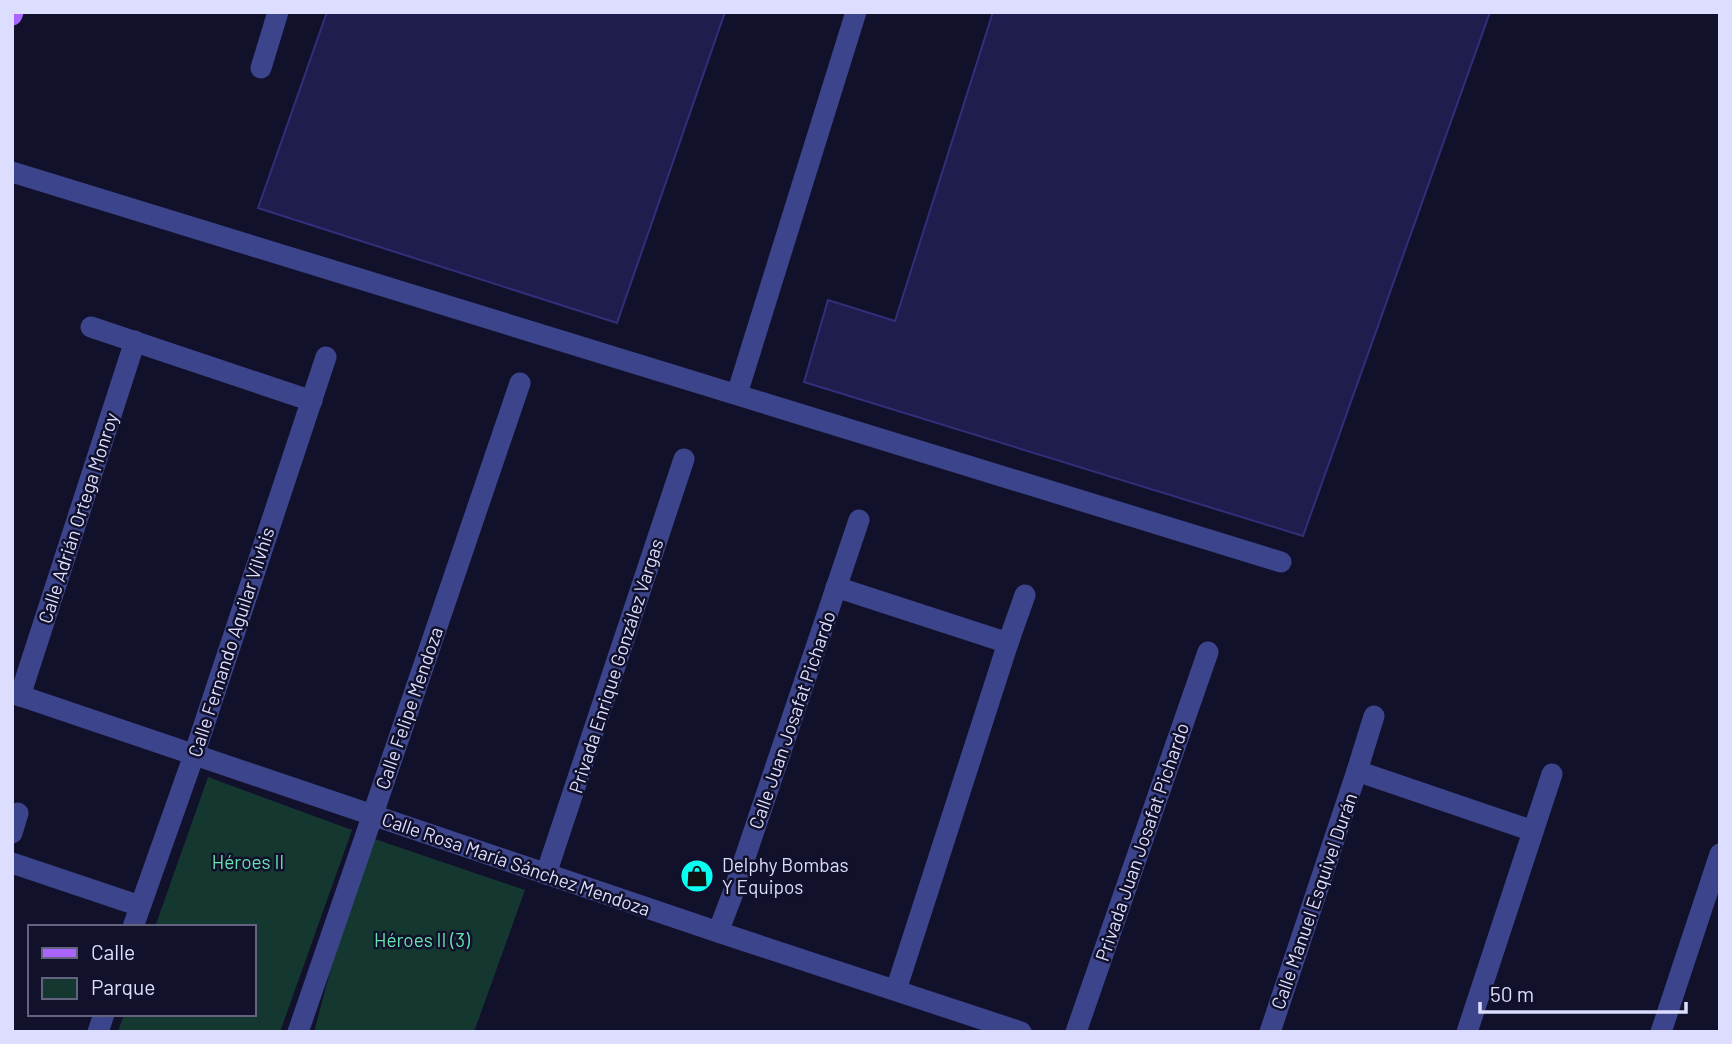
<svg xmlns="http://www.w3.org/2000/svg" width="1732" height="1044" viewBox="0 0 1732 1044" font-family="Barlow,sans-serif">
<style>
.green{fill:#143730}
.building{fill:#1f1d4e;stroke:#322f7a;stroke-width:2}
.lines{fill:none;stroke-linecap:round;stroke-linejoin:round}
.minor{stroke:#3c458c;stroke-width:21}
.major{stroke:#ac64ff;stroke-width:21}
.labels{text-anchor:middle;stroke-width:5;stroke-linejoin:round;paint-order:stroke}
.street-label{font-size:19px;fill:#dddeff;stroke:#12112c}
.park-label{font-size:19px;fill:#65e3af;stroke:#12112c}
.poi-label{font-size:19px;fill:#dddeff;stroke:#12112c;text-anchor:start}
</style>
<rect width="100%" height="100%" fill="#12112c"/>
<!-- green -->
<g class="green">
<path d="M208,777L352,830L280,1032H118L124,1014H254V927H155Z"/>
<path d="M366,836L525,890L474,1032H314Z"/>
</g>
<!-- building -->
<g class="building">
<path d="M327,12H725L617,323L258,208Z"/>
<path d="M993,12H1490L1303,536L804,382L828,300L895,321Z"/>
</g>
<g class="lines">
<!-- minor -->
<g class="minor">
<path d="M261,68L278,12"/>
<path d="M12,172L1281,562"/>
<path d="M91,327L312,401"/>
<path d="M737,394L856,12"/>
<path d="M836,587L1008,643"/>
<path d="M12,693L718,932L1021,1032"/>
<path d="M20,696L135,341"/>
<path d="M1357,771L1533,831"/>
<path d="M12,833L18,813"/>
<path d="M12,863L140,906"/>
<path d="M546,874L684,459"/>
<path d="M133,927L194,755L326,357"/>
<path d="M718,932L733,893L859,520"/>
<path d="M896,990L1008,643L1025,595"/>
<path d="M98,1032L104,1014"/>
<path d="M298,1032C373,816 446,599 520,383"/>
<path d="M1076,1032L1208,652"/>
<path d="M1270,1032L1357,771L1374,716"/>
<path d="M1467,1032L1552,774"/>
<path d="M1661,1032L1720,854"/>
</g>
<!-- major -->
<path class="major" d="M12,15L13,12"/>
</g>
<!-- icons -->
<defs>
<symbol id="shop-disc" viewBox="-11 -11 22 22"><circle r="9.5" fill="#09fff1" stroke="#12112c"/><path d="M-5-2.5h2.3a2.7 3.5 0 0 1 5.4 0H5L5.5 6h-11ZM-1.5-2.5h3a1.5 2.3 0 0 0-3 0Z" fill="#111"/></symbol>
</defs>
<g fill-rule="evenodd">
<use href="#shop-disc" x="678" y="857" width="38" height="38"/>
</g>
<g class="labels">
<!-- street labels -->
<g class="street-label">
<text transform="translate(78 518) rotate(-72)" y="7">Calle Adrián Ortega Monroy</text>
<text transform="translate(231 642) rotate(-72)" y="7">Calle Fernando Aguilar Vilvhis</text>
<text transform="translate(616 666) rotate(-72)" y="7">Privada Enrique González Vargas</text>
<text transform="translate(409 708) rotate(-71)" y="7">Calle Felipe Mendoza</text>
<text transform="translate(792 720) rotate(-71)" y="7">Calle Juan Josafat Pichardo</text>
<text transform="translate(1142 842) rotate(-71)" y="7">Privada Juan Josafat Pichardo</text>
<text transform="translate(516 864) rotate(19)" y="7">Calle Rosa María Sánchez Mendoza</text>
<text transform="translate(1314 901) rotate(-71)" y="7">Calle Manuel Esquivel Durán</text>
</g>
<!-- park labels -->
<g class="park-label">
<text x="248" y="869">Héroes II</text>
<text x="422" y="947">Héroes II (3)</text>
</g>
<!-- poi labels -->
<g class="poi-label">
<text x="722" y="872">Delphy Bombas<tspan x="722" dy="22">Y Equipos</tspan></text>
</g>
</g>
<!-- border -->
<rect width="1732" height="1044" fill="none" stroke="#dddeff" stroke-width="28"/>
<!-- legend -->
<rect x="28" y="925" width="228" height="91" fill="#12112c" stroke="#636380" stroke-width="2"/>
<rect x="42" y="948" width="35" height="10" fill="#ac64ff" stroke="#636380" stroke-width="2"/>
<text x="91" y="960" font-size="21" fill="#dddeff">Calle</text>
<rect x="42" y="978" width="35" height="21" fill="#143730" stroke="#636380" stroke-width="2"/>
<text x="91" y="995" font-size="21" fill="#dddeff">Parque</text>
<!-- scale -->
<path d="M1480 1002v10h206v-10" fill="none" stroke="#dddeff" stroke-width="3.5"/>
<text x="1490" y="1002" font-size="21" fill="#dddeff" stroke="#12112c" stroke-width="5" paint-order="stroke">50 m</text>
</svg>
